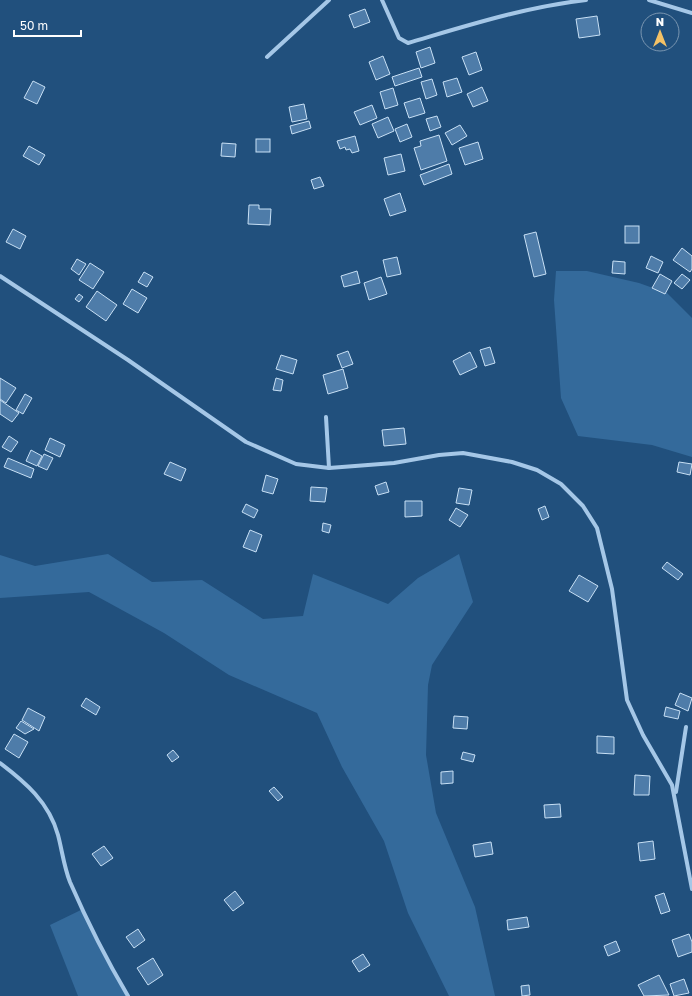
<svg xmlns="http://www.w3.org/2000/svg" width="692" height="996" viewBox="0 0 692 996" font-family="'Golos Text',sans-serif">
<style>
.green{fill:#346a9b}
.building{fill:#4e7ca9;stroke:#c8e0f5}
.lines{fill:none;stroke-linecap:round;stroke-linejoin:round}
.street{stroke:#a5c7e7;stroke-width:4}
</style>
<rect width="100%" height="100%" fill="#21507d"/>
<!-- green -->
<g class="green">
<path d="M556,271H587L639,283L667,293L692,318V457L652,445L578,436L561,398L554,300Z"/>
<path d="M108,554L152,582L202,580L263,619L303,616L313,574L388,604L418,578L459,554L473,602L432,665L428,685L426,755L436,813L475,907L495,996H449L408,913L384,841L342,767L317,713L229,675L164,633L89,592L0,598V555L35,566Z"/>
<path d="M83,909L128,996H78L50,925Z"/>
</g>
<!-- building -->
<g class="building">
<path d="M365,9L370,22L354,28L349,15Z"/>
<path d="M597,16L600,35L579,38L576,19Z"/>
<path d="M647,25H648V37H646Z"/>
<path d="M430,47L435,63L421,68L416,52Z"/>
<path d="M476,52L482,70L469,75L462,57Z"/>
<path d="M383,56L390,74L376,80L369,62Z"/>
<path d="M419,68L422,77L395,86L392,77Z"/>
<path d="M457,78L462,92L447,97L443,82Z"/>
<path d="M432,79L437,95L426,99L421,82Z"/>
<path d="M33,81L45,87L37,104L24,98Z"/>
<path d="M482,87L488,101L473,107L467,94Z"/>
<path d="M393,88L398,105L385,109L380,92Z"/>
<path d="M420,98L425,113L409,118L404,103Z"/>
<path d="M304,104L307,119L292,122L289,107Z"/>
<path d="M372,105L377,118L360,125L354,112Z"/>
<path d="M437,116L441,127L430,131L426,119Z"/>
<path d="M388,117L394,131L378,138L372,124Z"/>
<path d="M309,121L311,128L292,134L290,126Z"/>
<path d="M407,124L412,137L400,142L395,129Z"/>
<path d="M460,125L467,136L452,145L445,133Z"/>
<path d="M439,135L447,161L421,170L414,148L421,146L420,141Z"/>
<path d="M355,136L359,151L352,153L350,149L346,150L345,147L340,149L337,141Z"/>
<rect x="256" y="139" width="14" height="13"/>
<path d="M478,142L483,159L465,165L459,148Z"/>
<path d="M222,143L236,144L235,157L221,156Z"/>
<path d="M29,146L45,155L39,165L23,156Z"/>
<path d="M401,154L405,171L388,175L384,158Z"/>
<path d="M449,164L452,174L424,185L420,175Z"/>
<path d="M320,177L324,186L314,189L311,180Z"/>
<path d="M400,193L406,211L390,216L384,199Z"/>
<path d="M249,205H259V209H271L270,225L248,224Z"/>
<rect x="625" y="226" width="14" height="17"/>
<path d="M13,229L26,236L20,249L6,242Z"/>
<path d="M536,232L546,274L534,277L524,235Z"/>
<path d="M682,248L692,256V269L690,272L673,260Z"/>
<path d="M651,256L663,262L658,273L646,268Z"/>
<path d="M397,257L401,274L387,277L383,260Z"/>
<path d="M77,259L86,264L79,275L71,269Z"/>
<path d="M613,261L625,262V274L612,273Z"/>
<path d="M90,263L104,272L93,289L79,280Z"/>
<path d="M357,271L360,283L344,287L341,276Z"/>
<path d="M144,272L153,277L147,287L138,282Z"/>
<path d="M660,274L672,281L665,294L652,288Z"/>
<path d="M682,274L690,280L682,289L674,283Z"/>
<path d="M381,277L387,294L369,300L364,283Z"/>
<path d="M132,289L147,298L138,313L123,304Z"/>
<path d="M97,291L117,305L106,321L86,307Z"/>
<path d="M79,294L83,297L79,302L75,299Z"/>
<path d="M490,347L495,363L485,366L480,350Z"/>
<path d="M348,351L353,364L342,368L337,355Z"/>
<path d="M470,352L477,367L460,375L453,361Z"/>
<path d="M281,355L297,360L293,374L276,369Z"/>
<path d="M343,369L348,388L328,394L323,375Z"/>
<path d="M0,378L16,388L6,403L0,399Z"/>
<path d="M276,378L283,380L281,391L273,390Z"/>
<path d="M25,394L32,398L23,414L16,410Z"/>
<path d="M0,400L19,413L12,422L0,414Z"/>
<path d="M404,428L406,444L384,446L382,430Z"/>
<path d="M9,436L18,442L11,452L2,447Z"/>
<path d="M50,438L65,445L60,457L45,450Z"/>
<path d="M31,450L42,456L37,466L26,461Z"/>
<path d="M44,454L53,458L47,470L38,466Z"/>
<path d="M8,458L34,469L31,478L4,467Z"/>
<path d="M170,462L186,469L181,481L164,474Z"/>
<path d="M679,462L692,464L690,475L677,472Z"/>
<path d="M266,475L278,479L273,494L262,491Z"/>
<path d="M386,482L389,492L378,495L375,486Z"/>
<path d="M311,487L327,488L325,502L310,501Z"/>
<path d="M459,488L472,490L469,505L456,503Z"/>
<path d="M405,501H422V516L405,517Z"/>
<path d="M246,504L258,510L254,518L242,512Z"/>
<path d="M545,506L549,517L542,520L538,509Z"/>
<path d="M456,508L468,515L460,527L449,520Z"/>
<path d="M323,523L331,525L329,533L322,531Z"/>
<path d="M250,530L262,535L256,552L243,547Z"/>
<path d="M667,562L683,574L678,580L662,568Z"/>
<path d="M579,575L598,586L588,602L569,591Z"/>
<path d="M680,693L692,698L688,711L675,705Z"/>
<path d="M86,698L100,707L96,715L81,706Z"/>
<path d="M666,707L680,711L678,719L664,716Z"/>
<path d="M28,708L45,717L39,731L22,720Z"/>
<path d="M454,716L468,717L467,729L453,728Z"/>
<path d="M21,721L34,729L25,734L16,728Z"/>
<path d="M14,734L28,742L19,758L5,749Z"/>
<path d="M597,736L614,737V754L597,753Z"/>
<path d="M173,750L179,757L172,762L167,755Z"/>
<path d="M463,752L475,755L473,762L461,759Z"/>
<path d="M453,771V783L441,784V772Z"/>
<path d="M635,775L650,776L649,795H634Z"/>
<path d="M274,787L283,797L278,801L269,791Z"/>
<path d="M560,804L561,817L545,818L544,805Z"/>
<path d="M653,841L655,859L640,861L638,843Z"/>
<path d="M491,842L493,854L475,857L473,845Z"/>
<path d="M104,846L113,858L101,866L92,854Z"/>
<path d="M235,891L244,903L233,911L224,900Z"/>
<path d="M664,893L670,911L661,914L655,896Z"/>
<path d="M527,917L529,927L508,930L507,920Z"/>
<path d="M138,929L145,940L134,948L126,937Z"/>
<path d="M689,934L692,942V952L678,957L672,940Z"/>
<path d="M616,941L620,951L608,956L604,946Z"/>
<path d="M363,954L370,965L359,972L352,961Z"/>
<path d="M153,958L163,975L148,985L137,968Z"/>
<path d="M659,975L669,995L644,996L638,985Z"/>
<path d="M684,979L689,993L674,996L670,984Z"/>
<path d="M529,985L530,995L522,996L521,986Z"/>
</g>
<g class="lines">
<!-- street -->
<g class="street">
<path d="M382,0L399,38L408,43C466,26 525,7 586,0"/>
<path d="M649,0L692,13"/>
<path d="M267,57L329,0"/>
<path d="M0,276L128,360L246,442L296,464L329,468L394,463L439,455L463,453L512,462L537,470L561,484L583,506L597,528L612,589L627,700L643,735L672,785L692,889"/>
<path d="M326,417L329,468"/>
<path d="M0,763C25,782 49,802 58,835C62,850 64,867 70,882C87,921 106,959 128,996"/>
<path d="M676,792L686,727"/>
</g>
</g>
<!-- north arrow -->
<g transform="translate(660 32)"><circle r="19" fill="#21507d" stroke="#7a96b1"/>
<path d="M0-3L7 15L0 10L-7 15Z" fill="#f3c166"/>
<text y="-6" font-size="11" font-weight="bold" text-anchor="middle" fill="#ffffff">N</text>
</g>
<!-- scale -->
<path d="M14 30v6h67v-6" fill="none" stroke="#ffffff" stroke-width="2"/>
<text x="20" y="30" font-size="12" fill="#ffffff" stroke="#21507d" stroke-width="3" paint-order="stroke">50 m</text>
</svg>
